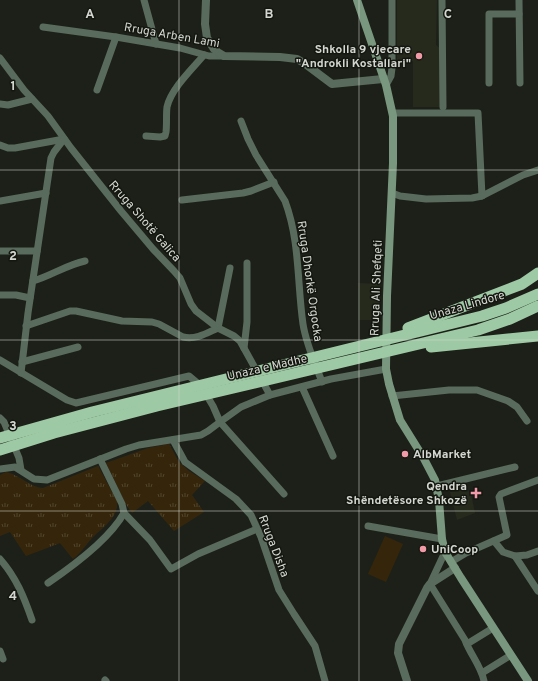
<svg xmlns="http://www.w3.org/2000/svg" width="538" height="681" viewBox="0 0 538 681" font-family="Overpass,sans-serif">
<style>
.built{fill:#252a1d}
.grass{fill:url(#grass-tufts)}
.park{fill:#35260b}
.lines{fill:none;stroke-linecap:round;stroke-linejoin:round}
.minor{stroke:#596b5c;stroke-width:7}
.tertiary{stroke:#596b5c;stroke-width:8}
.secondary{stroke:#79977e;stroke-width:8}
.trunk{stroke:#9ec9a5;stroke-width:11}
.grid{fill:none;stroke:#d4d7d1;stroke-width:1;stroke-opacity:0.55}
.poi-dot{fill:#f39aa9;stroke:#14170f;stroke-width:1.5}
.labels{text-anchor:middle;stroke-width:3;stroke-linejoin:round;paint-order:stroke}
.street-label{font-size:12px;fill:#d4d7d1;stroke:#14170f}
.poi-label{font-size:12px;font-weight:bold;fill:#d4d7d1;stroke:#14170f;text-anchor:end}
.grid-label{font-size:13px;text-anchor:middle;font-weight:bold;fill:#d4d7d1;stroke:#14170f;stroke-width:3;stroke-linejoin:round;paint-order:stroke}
</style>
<defs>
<pattern id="grass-tufts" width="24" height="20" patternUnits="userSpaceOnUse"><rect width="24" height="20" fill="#35260b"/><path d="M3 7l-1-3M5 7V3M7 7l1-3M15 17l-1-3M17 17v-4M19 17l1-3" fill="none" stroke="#51452e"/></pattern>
</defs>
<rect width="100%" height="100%" fill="#1d2018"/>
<!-- built -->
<g class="built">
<path d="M397,0H437L436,45L442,50V107H413V61H397Z"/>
<path d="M358,283L380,284V307L376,320H358Z"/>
<path d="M467,489L471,494L475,513L457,520L450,492Z"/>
</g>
<!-- grass -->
<g class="grass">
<path d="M169,444L179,462L189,471L205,481L192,495L204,512L174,531L148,501L132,513L125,503L106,463L148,448Z"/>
<path d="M98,466L117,501C119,516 105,526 94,536C87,543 82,552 73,559L60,543L26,556L10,532L0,536V475L6,472C20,475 29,487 43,488Z"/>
</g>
<!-- park -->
<path class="park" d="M385,536L403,544L386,582L368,574Z"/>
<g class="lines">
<!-- minor -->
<g class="minor">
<path d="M144,0L156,44"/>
<path d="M442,0L443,107"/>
<path d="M519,0L520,83"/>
<path d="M43,27L116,37L180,48L209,56H224"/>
<path d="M0,58L24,90L48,116L71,148L121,211L153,249L174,271L180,278L191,304L196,311L218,328L234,336L240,341L270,395"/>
<path d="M489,83V14H519"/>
<path d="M386,85L391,76L392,68V0"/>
<path d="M97,90L116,37"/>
<path d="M0,104L8,105L32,99"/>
<path d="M393,113H478L482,196"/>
<path d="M241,121L248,139L256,155L285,201C300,241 297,282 303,324C306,344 315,363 322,382"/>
<path d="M146,136L160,137L165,136L166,132C167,124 166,115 167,107C171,89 192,69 204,55"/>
<path d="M0,145L8,148H15L64,139"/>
<path d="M392,193L400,196L426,199L472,198L482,196L523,175L538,170"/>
<path d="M182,200L243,193L251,191L274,182"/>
<path d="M0,201L46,193"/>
<path d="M0,251H37"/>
<path d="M33,281C51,276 66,265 85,261"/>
<path d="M0,295H16L30,298"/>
<path d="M26,326L70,311H76L122,321L152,322L159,324L183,337C196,340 207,333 218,328L230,268"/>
<path d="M244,348L247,322V263"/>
<path d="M0,360L67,400L76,403L189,376L201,386L213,406L220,422L241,407L270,395L331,379L386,369"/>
<path d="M22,362L78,347"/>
<path d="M21,373L28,313L51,158L54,152L64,139"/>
<path d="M302,387L333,456"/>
<path d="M392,396L449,390H477L508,401L517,407L527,421"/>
<path d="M0,418L4,422L19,458L21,470"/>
<path d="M173,440L185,462L236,499L251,515L261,537L279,590L294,614L315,646L325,681"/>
<path d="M0,469L15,467L34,479L47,480L126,449L139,445L201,435L208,431L220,422L284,494"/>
<path d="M437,486L515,467"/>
<path d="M124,513L150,540L171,569L198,554L257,529"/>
<path d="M368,526L442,539"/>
<path d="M494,541L503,552L515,556L538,591"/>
<path d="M445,552L430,584L465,640C470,654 481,666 484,681"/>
<path d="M515,556L527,555L538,551"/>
<path d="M0,559C16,577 24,597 32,620"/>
<path d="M451,562L466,553L507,535L499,497L501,494L538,480"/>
<path d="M48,583C73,566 109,540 124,513L122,504L100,459"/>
<path d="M467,644L493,628"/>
<path d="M0,651L3,659"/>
<path d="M482,673L511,655"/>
<path d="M105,680L106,681"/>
</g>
<!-- tertiary -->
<g class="tertiary">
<path d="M206,0L205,24L207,38L214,49L219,53L224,56L280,57L297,59L304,63L332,84L383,79"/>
<path d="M407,681L398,653L399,644L427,588L430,584L455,568"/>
</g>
<!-- secondary -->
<path class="secondary" d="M357,0L386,85L393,116V163L387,296L386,369L389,384L400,420L423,457L435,480L439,500L442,539L445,552L461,578L528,681"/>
<!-- trunk -->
<g class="trunk">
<path d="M408,328L522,284L538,273"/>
<path d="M431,347L538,336"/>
<path d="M0,438L92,412L482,316L506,308L538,294"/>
<path d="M0,450L54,433L157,406L478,330L510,319L538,306"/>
</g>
</g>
<!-- grid -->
<path class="grid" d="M179,0V681M359,0V681M0,170H538M0,340H538M0,511H538"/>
<!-- markers -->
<g class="poi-dot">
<circle cx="419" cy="56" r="4"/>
<circle cx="405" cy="454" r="4"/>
<path d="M474 487h4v4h4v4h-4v4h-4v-4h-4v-4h4z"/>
<circle cx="423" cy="549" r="4"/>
</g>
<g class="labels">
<!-- street labels -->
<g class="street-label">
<text transform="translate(172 35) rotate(10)" y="4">Rruga Arben Lami</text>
<text transform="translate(145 221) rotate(49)" y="4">Rruga Shotë Galica</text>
<text transform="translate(310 281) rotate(82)" y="4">Rruga Dhorkë Orgocka</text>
<text transform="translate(376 288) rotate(-88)" y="4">Rruga Ali Shefqeti</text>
<text transform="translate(467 305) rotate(-16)" y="4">Unaza Lindore</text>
<text transform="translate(267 367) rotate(-13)" y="4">Unaza e Madhe</text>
<text transform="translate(274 546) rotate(69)" y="4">Rruga Disha</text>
</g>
<!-- poi labels -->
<g class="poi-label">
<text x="411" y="53">Shkolla 9 vjecare<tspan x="411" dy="14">"Androkli Kostallari"</tspan></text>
<text x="413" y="458" text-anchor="start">AlbMarket</text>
<text x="467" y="490">Qendra<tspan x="467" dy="14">Shëndetësore Shkozë</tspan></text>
<text x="431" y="553" text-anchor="start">UniCoop</text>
</g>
</g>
<g class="grid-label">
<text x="90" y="18">A</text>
<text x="269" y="18">B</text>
<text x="448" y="18">C</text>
<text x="13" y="90">1</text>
<text x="13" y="260">2</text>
<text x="13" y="430">3</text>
<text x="13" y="600">4</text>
</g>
</svg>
